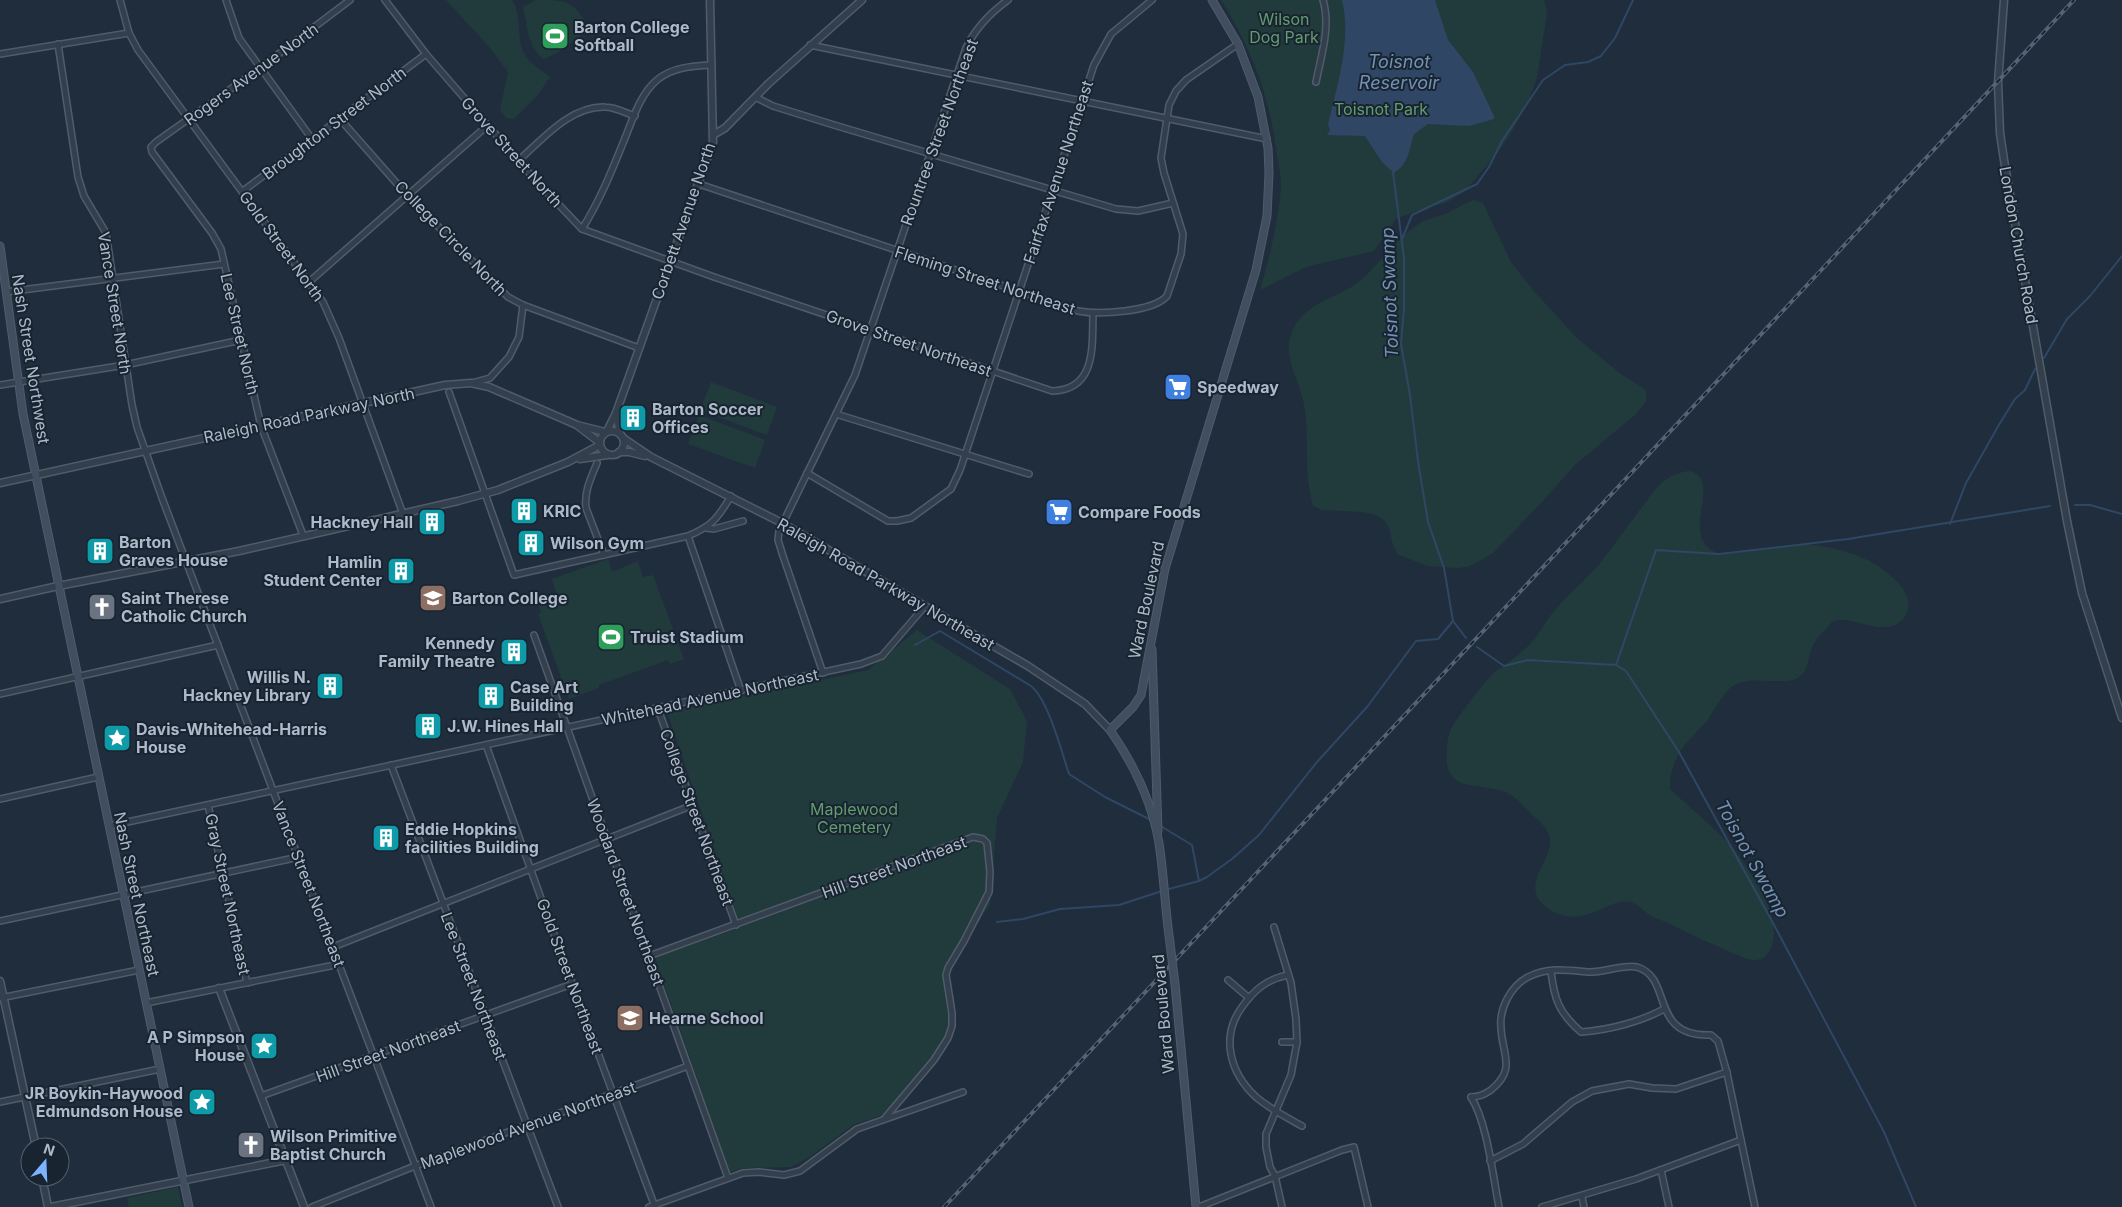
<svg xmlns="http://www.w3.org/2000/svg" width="2122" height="1207" viewBox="0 0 2122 1207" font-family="Inter,sans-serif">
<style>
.green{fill:#213b3d}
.water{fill:#2f4764}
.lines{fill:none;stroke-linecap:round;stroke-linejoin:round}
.stream{stroke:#2f4764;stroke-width:2}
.minor-casing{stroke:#515c6a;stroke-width:8}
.tertiary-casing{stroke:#515c6a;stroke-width:9}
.secondary-casing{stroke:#515c6a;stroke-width:9}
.minor{stroke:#333f4c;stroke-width:5}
.tertiary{stroke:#333f4c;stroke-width:6}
.secondary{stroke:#414e60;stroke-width:7}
.rail-casing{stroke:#556374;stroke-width:4}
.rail{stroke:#192431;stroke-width:2;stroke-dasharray:5.5;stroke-linecap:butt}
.secondary-bridge-casing{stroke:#515c6a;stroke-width:9;stroke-linecap:butt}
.secondary-bridge{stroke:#414e60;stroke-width:7}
.labels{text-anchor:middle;stroke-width:4;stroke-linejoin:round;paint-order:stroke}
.park-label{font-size:16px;fill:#639c6e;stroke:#192431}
.poi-label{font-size:16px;font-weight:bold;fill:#aeb9c9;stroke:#192431;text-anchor:start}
.street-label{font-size:16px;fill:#aeb9c9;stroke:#192431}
.water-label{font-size:18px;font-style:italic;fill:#7391b4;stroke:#192431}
</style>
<rect width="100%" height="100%" fill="#1f2d3c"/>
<!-- green -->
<g class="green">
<path d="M446,0H512C523,17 516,39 524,53C530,64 541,70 550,77L538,95L514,119L506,118L500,110L508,72L490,48Z"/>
<path d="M536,0C567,0 574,0 589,29L557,53L544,59C528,50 527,23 523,7Z"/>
<path d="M1221,0H1544L1547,13L1537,78L1527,105L1508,138L1494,157L1464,192L1446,203L1428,207L1396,219L1374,251L1306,267L1260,290C1269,259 1279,219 1281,186C1281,176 1279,165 1277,156C1271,100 1251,47 1221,0Z"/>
<path d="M1474,200L1483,203L1511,262L1533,290L1577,338L1621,374L1646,390V402L1636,414L1575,465L1542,502L1492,554L1468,567L1457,568L1427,566L1397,554L1393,545L1389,528L1386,522L1376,515L1363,512L1322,510L1313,506C1303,472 1310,438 1304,404C1300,382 1284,360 1290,338C1300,301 1336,301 1361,280C1379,264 1402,232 1422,222C1429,218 1439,217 1447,213C1456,209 1464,203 1474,200Z"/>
<path d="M711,382L777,407L767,435L700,410Z"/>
<path d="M699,415L765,440L755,468L688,444Z"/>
<path d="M1690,471C1725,481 1676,538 1718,553C1727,556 1779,545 1793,545C1816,543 1842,549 1863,558C1881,565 1924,595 1903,619C1883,640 1854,614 1834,621C1831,622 1828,626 1826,629C1820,635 1814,641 1811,650C1808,658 1808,672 1799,677C1787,686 1759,677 1743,682C1739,683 1733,685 1730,688C1720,698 1714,711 1706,722C1698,732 1685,742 1679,753C1673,764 1669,777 1670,789C1690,808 1712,825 1730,845C1749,867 1782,915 1772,945C1769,954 1764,960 1754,960C1748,960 1741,956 1735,954C1713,945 1692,935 1670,924C1664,921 1657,919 1651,916C1644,912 1639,904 1630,902C1609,897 1586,929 1552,911C1514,889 1553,862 1550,839C1549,831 1542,823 1536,818C1527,810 1516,796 1505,792C1475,781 1442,795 1447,747C1447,741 1449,733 1452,727C1459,715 1485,680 1496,671C1507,663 1518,656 1528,646C1539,636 1545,621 1555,610C1570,593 1587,579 1601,562C1621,537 1639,509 1660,484C1669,477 1677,472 1690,471Z"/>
<path d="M608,559L612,572L638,561L643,577L653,575L684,659L670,664L668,660L599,685V688L569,699L538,614L541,613L537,599L556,593L552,579Z"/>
<path d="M917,630L1010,689L1027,721L1023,762L997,818L990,905L961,950L950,972L955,1004L953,1032L937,1060L902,1101L883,1115L853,1125L811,1156L791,1167L746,1168L730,1172L655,958L741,927L668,715V712L868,670Z"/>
<path d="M178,1187L182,1207H129L127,1198Z"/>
</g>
<!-- water -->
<path class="water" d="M1342,0H1435L1448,40L1473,72L1494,116V119L1469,126L1428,124L1414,134C1409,150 1409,163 1394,173L1382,162L1365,136L1327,135L1330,130L1328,125C1337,85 1352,41 1342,0Z"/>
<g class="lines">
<!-- stream -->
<g class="stream">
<path d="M1393,172L1404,258V308L1401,344L1410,395L1418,461L1428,522L1444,568L1453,621L1466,638"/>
<path d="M1402,239L1412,215L1477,184L1489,167L1502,141L1543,80L1565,65L1588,62L1601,56L1615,38L1633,0"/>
<path d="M2044,358L2067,319L2090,296L2122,256"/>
<path d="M2075,505H2090L2122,514"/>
<path d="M1950,524L1966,483L2000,423L2015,399L2025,390L2035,369"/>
<path d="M915,645L940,631L1031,686C1048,699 1062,753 1069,774L1105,797L1151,820"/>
<path d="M1477,647L1504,666L1528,660L1616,665L1626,671L1679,752L1773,923L1884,1132L1916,1207"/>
<path d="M1616,665L1656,550L1719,554L1848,539L2050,506"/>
<path d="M1159,825L1192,845L1199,881"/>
<path d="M997,922L1023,919L1060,909L1119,905L1165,890L1199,881L1207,877L1232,859L1259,835L1317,762L1367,707L1416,641L1438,639L1453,621"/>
</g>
<defs>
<g id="minor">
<path d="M120,0L129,33L138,50L323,302L339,338L403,514"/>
<path d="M226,0L239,38L312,139"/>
<path d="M385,0L426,54L538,183L582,229L714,277L1052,391C1097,390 1092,345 1093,313"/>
<path d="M58,44L78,177L84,196L106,233L132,405L137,427L162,498L431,1207"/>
<path d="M810,45L1267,139"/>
<path d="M0,54L129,33"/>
<path d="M1316,82C1321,56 1331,27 1323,0"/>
<path d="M755,97L773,106L834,125L1116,209L1138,211L1173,203"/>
<path d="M340,119L407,195L508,297L523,305L639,348"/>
<path d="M519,160C543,139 570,106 605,107C615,107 626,113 635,116"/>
<path d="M699,184L1078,311C1099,315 1153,312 1167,296L1181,254L1183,234L1164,173L1161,158L1169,105L1176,91L1186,80L1238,44"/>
<path d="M243,191L426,54"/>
<path d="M582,229C599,202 611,173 623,143C632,122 639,95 657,80C672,67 693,66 712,65"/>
<path d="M309,282L488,125"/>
<path d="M6,292L224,264"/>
<path d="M472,383L490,378L509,357L519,337L523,305"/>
<path d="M0,385L125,365L241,340"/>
<path d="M449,392L514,575L688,536C712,526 718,518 731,496"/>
<path d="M836,414L1029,474"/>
<path d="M597,463C591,478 584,491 586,508L604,555"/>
<path d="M807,473L888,521H897L911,518L951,489L960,470L1094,65L1111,34L1152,0"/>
<path d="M706,528L714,529L743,521"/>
<path d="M303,535L261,426L221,249L212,233L152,152L151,147L156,142L260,68L350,0"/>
<path d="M688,536L741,691"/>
<path d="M534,635L728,1178"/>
<path d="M823,673L783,556L778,540L779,531L855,375L966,48C976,27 990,13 1008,0"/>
<path d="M0,694L218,645"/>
<path d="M658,709L736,925"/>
<path d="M486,745L551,926L655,1207"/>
<path d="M391,765L558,1207"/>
<path d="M0,799L98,777"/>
<path d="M208,805L247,983"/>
<path d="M109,826L861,664L882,656L925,606"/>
<path d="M0,921L299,857"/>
<path d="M1274,927L1291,983L1296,1019L1297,1042L1291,1075L1266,1134V1147L1270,1167L1275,1176L1282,1207"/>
<path d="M333,947L693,805"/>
<path d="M649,956L973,837L983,839L987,843L990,872L989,892L964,941L948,968L946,975L952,1013V1026L948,1038L934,1060L885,1118"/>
<path d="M1551,971C1554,999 1559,1013 1581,1032C1609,1030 1640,1022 1664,1009"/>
<path d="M1288,975C1267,979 1254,990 1242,1007C1220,1037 1230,1073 1256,1097C1270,1109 1286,1117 1302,1126"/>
<path d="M1228,980L1249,998"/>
<path d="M0,998L139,970"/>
<path d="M146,1003L340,964"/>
<path d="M1282,1042H1297"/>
<path d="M261,1096L572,984"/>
<path d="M1471,1097C1479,1097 1484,1095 1491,1090C1517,1069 1502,1054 1501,1028C1499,1008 1511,986 1528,977C1548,967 1567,970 1588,972C1603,973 1623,964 1637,967C1674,978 1648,1037 1711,1035L1718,1041L1727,1073L1755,1207"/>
<path d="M1471,1097C1487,1122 1493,1176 1499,1207"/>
<path d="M0,1102L160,1069"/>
<path d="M1490,1161L1523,1144L1572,1102L1592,1091L1629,1084L1652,1088L1676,1089L1727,1072"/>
<path d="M1661,1170L1669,1207"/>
<path d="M1582,1197L1584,1207"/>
<path d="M312,1207L415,1166L688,1066"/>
<path d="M649,1207L743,1173L759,1172L784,1175L800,1171L857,1129L963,1092"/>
<path d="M1199,1207L1342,1150L1354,1147L1368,1207"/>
<path d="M1542,1207L1636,1179L1741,1140"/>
</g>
<g id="tertiary">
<path d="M2004,0L1998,83L2000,133L2004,160L2067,521L2082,593L2122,718"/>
<path d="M713,135L725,128L768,84L862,0"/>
<path d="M616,413L620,434"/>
<path d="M578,426L599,442"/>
<circle cx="612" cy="443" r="12"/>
<path d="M607,431L616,413L713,142L710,0"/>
<path d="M623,438L651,457L782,523L1028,666L1085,704L1110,730"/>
<path d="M619,452H629L645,456"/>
<path d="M580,459L607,455"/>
<path d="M0,483L445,385L471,383L489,387L577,425L605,432"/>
<path d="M0,599L58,586L239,551L458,501L498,490L568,462L600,445"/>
<path d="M0,981L36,1147"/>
<path d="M219,988L304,1207"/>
<path d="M42,1177L48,1207"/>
<path d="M51,1207L286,1160"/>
</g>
<g id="secondary">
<path d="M0,246L23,414L189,1207"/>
<path d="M1152,649L1158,831"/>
<path d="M1170,943C1165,909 1164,876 1159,843C1152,802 1133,763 1110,730L1133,707L1141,695L1165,569L1256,270L1267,216L1269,173L1268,148L1258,97L1238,44L1212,0"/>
<path d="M1175,984L1196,1207"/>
</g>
</defs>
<!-- minor casing -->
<use href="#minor" class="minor-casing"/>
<!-- tertiary casing -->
<use href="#tertiary" class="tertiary-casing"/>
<!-- secondary casing -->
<use href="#secondary" class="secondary-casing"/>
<!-- minor -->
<use href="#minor" class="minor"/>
<!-- tertiary -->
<use href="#tertiary" class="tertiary"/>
<!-- secondary -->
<use href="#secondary" class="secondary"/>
<defs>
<path id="rail" d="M944,1207L2074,0"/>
</defs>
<!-- rail casing -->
<use href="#rail" class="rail-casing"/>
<!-- rail -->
<use href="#rail" class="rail"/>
<defs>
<path id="secondary-bridge" d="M1170,943L1175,984"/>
</defs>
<!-- secondary-bridge casing -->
<use href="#secondary-bridge" class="secondary-bridge-casing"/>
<!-- secondary-bridge -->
<use href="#secondary-bridge" class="secondary-bridge"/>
</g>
<!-- icons -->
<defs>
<symbol id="stadium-square" viewBox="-11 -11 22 22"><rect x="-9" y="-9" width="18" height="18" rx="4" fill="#2e9e5b" stroke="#192431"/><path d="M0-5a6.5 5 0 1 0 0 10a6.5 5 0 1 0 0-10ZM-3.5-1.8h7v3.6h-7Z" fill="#fff"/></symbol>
<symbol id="supermarket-square" viewBox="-11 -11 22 22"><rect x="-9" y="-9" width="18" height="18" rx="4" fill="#3f7fe0" stroke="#192431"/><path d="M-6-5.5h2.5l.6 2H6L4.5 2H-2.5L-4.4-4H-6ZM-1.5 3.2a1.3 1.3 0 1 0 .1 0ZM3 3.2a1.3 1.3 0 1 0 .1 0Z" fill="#fff"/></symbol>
<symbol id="building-square" viewBox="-11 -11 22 22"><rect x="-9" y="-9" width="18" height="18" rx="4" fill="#0f9aa8" stroke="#192431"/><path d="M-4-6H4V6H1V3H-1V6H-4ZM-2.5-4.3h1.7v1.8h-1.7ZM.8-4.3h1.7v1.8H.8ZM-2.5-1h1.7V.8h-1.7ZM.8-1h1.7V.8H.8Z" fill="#fff"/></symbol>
<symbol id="university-square" viewBox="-11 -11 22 22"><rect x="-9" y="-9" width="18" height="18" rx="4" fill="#8d6e63" stroke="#192431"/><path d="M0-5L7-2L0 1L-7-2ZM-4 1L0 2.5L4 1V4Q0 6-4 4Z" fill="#fff"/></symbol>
<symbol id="church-square" viewBox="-11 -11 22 22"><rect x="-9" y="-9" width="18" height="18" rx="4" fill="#6b7280" stroke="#192431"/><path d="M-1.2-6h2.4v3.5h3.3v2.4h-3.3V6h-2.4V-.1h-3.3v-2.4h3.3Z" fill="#fff"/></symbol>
<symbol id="sight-square" viewBox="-11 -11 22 22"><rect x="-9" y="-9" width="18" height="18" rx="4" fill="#0f9aa8" stroke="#192431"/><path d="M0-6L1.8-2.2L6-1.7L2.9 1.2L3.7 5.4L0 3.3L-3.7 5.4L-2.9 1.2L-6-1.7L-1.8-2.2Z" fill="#fff"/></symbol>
<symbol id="school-square" viewBox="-11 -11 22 22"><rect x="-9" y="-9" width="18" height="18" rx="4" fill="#8d6e63" stroke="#192431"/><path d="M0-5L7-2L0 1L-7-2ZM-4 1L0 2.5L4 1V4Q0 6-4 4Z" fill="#fff"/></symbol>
</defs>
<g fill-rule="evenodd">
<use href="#stadium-square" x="539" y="20" width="32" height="32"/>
<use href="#supermarket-square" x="1162" y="371" width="32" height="32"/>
<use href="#building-square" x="617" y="402" width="32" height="32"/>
<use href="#building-square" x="508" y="495" width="32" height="32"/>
<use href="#supermarket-square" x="1043" y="496" width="32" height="32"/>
<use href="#building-square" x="416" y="506" width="32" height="32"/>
<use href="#building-square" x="515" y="527" width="32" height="32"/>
<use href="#building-square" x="84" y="535" width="32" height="32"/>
<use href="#building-square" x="385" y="555" width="32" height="32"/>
<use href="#university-square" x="417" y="582" width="32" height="32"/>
<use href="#church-square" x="86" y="591" width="32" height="32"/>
<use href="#stadium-square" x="595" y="621" width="32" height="32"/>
<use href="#building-square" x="498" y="636" width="32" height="32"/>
<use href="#building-square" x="314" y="670" width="32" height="32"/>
<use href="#building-square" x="475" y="680" width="32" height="32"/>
<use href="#building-square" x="412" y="710" width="32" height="32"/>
<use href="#sight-square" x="101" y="722" width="32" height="32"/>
<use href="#building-square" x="370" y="822" width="32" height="32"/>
<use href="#school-square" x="614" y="1002" width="32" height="32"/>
<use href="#sight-square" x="248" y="1030" width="32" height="32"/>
<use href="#sight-square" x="186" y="1086" width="32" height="32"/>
<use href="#church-square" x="235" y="1129" width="32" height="32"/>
</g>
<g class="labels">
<!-- park labels -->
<g class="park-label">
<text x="1284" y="25">Wilson<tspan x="1284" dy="18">Dog Park</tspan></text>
<text x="1381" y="115">Toisnot Park</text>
<text x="854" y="815">Maplewood<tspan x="854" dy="18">Cemetery</tspan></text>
</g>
<!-- poi labels -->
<g class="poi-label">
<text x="574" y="33">Barton College<tspan x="574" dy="18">Softball</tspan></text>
<text x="1197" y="393">Speedway</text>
<text x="652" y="415">Barton Soccer<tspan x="652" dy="18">Offices</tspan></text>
<text x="543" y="517">KRIC</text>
<text x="1078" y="518">Compare Foods</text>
<text x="413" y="528" text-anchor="end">Hackney Hall</text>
<text x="119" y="548">Barton<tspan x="119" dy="18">Graves House</tspan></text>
<text x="550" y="549">Wilson Gym</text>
<text x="382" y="568" text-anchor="end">Hamlin<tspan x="382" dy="18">Student Center</tspan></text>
<text x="121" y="604">Saint Therese<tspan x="121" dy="18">Catholic Church</tspan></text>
<text x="452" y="604">Barton College</text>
<text x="630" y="643">Truist Stadium</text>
<text x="495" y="649" text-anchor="end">Kennedy<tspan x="495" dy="18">Family Theatre</tspan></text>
<text x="311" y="683" text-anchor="end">Willis N.<tspan x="311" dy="18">Hackney Library</tspan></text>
<text x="510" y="693">Case Art<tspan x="510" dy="18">Building</tspan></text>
<text x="447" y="732">J.W. Hines Hall</text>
<text x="136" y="735">Davis-Whitehead-Harris<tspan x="136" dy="18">House</tspan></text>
<text x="405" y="835">Eddie Hopkins<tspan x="405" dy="18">facilities Building</tspan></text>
<text x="649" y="1024">Hearne School</text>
<text x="245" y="1043" text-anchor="end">A P Simpson<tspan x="245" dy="18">House</tspan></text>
<text x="183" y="1099" text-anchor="end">JR Boykin-Haywood<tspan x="183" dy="18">Edmundson House</tspan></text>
<text x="270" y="1142">Wilson Primitive<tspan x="270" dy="18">Baptist Church</tspan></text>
</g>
<!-- street labels -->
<g class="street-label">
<text transform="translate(251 74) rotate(-36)" y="6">Rogers Avenue North</text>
<text transform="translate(334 123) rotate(-37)" y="6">Broughton Street North</text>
<text transform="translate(939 132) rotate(-70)" y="6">Rountree Street Northeast</text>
<text transform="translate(512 152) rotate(48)" y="6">Grove Street North</text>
<text transform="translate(1058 172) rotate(-72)" y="6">Fairfax Avenue Northeast</text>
<text transform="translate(683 221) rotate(-71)" y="6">Corbett Avenue North</text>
<text transform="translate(451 238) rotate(46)" y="6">College Circle North</text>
<text transform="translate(2019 245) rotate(80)" y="6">London Church Road</text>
<text transform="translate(282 246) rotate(54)" y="6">Gold Street North</text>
<text transform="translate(985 280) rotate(18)" y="6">Fleming Street Northeast</text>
<text transform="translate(115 303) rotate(81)" y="6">Vance Street North</text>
<text transform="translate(240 334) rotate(77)" y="6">Lee Street North</text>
<text transform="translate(909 343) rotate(19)" y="6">Grove Street Northeast</text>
<text transform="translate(31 359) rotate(81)" y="6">Nash Street Northwest</text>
<text transform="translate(309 415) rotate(-12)" y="6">Raleigh Road Parkway North</text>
<text transform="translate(886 584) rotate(30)" y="6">Raleigh Road Parkway Northeast</text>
<text transform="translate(1146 600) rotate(-78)" y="6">Ward Boulevard</text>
<text transform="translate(710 697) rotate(-12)" y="6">Whitehead Avenue Northeast</text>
<text transform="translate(697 817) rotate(70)" y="6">College Street Northeast</text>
<text transform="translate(894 867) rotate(-20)" y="6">Hill Street Northeast</text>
<text transform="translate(309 884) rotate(69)" y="6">Vance Street Northeast</text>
<text transform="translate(626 892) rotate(70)" y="6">Woodard Street Northeast</text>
<text transform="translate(137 894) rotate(78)" y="6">Nash Street Northeast</text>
<text transform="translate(228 894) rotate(78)" y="6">Gray Street Northeast</text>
<text transform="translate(570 976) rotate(70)" y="6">Gold Street Northeast</text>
<text transform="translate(474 986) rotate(69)" y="6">Lee Street Northeast</text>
<text transform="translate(1163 1014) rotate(-95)" y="6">Ward Boulevard</text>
<text transform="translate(388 1051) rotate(-20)" y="6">Hill Street Northeast</text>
<text transform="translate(528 1125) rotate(-20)" y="6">Maplewood Avenue Northeast</text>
</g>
<!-- water labels -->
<g class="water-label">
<text x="1399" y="68">Toisnot<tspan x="1399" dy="21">Reservoir</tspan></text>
<text transform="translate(1390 293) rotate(-92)" y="6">Toisnot Swamp</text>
<text transform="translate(1752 859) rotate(61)" y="6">Toisnot Swamp</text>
</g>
</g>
<!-- north arrow -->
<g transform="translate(45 1162) rotate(19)"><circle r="24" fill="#192431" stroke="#55606e"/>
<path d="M0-4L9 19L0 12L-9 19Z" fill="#7db4ff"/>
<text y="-8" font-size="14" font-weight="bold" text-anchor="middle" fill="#aeb9c9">N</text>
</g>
</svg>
